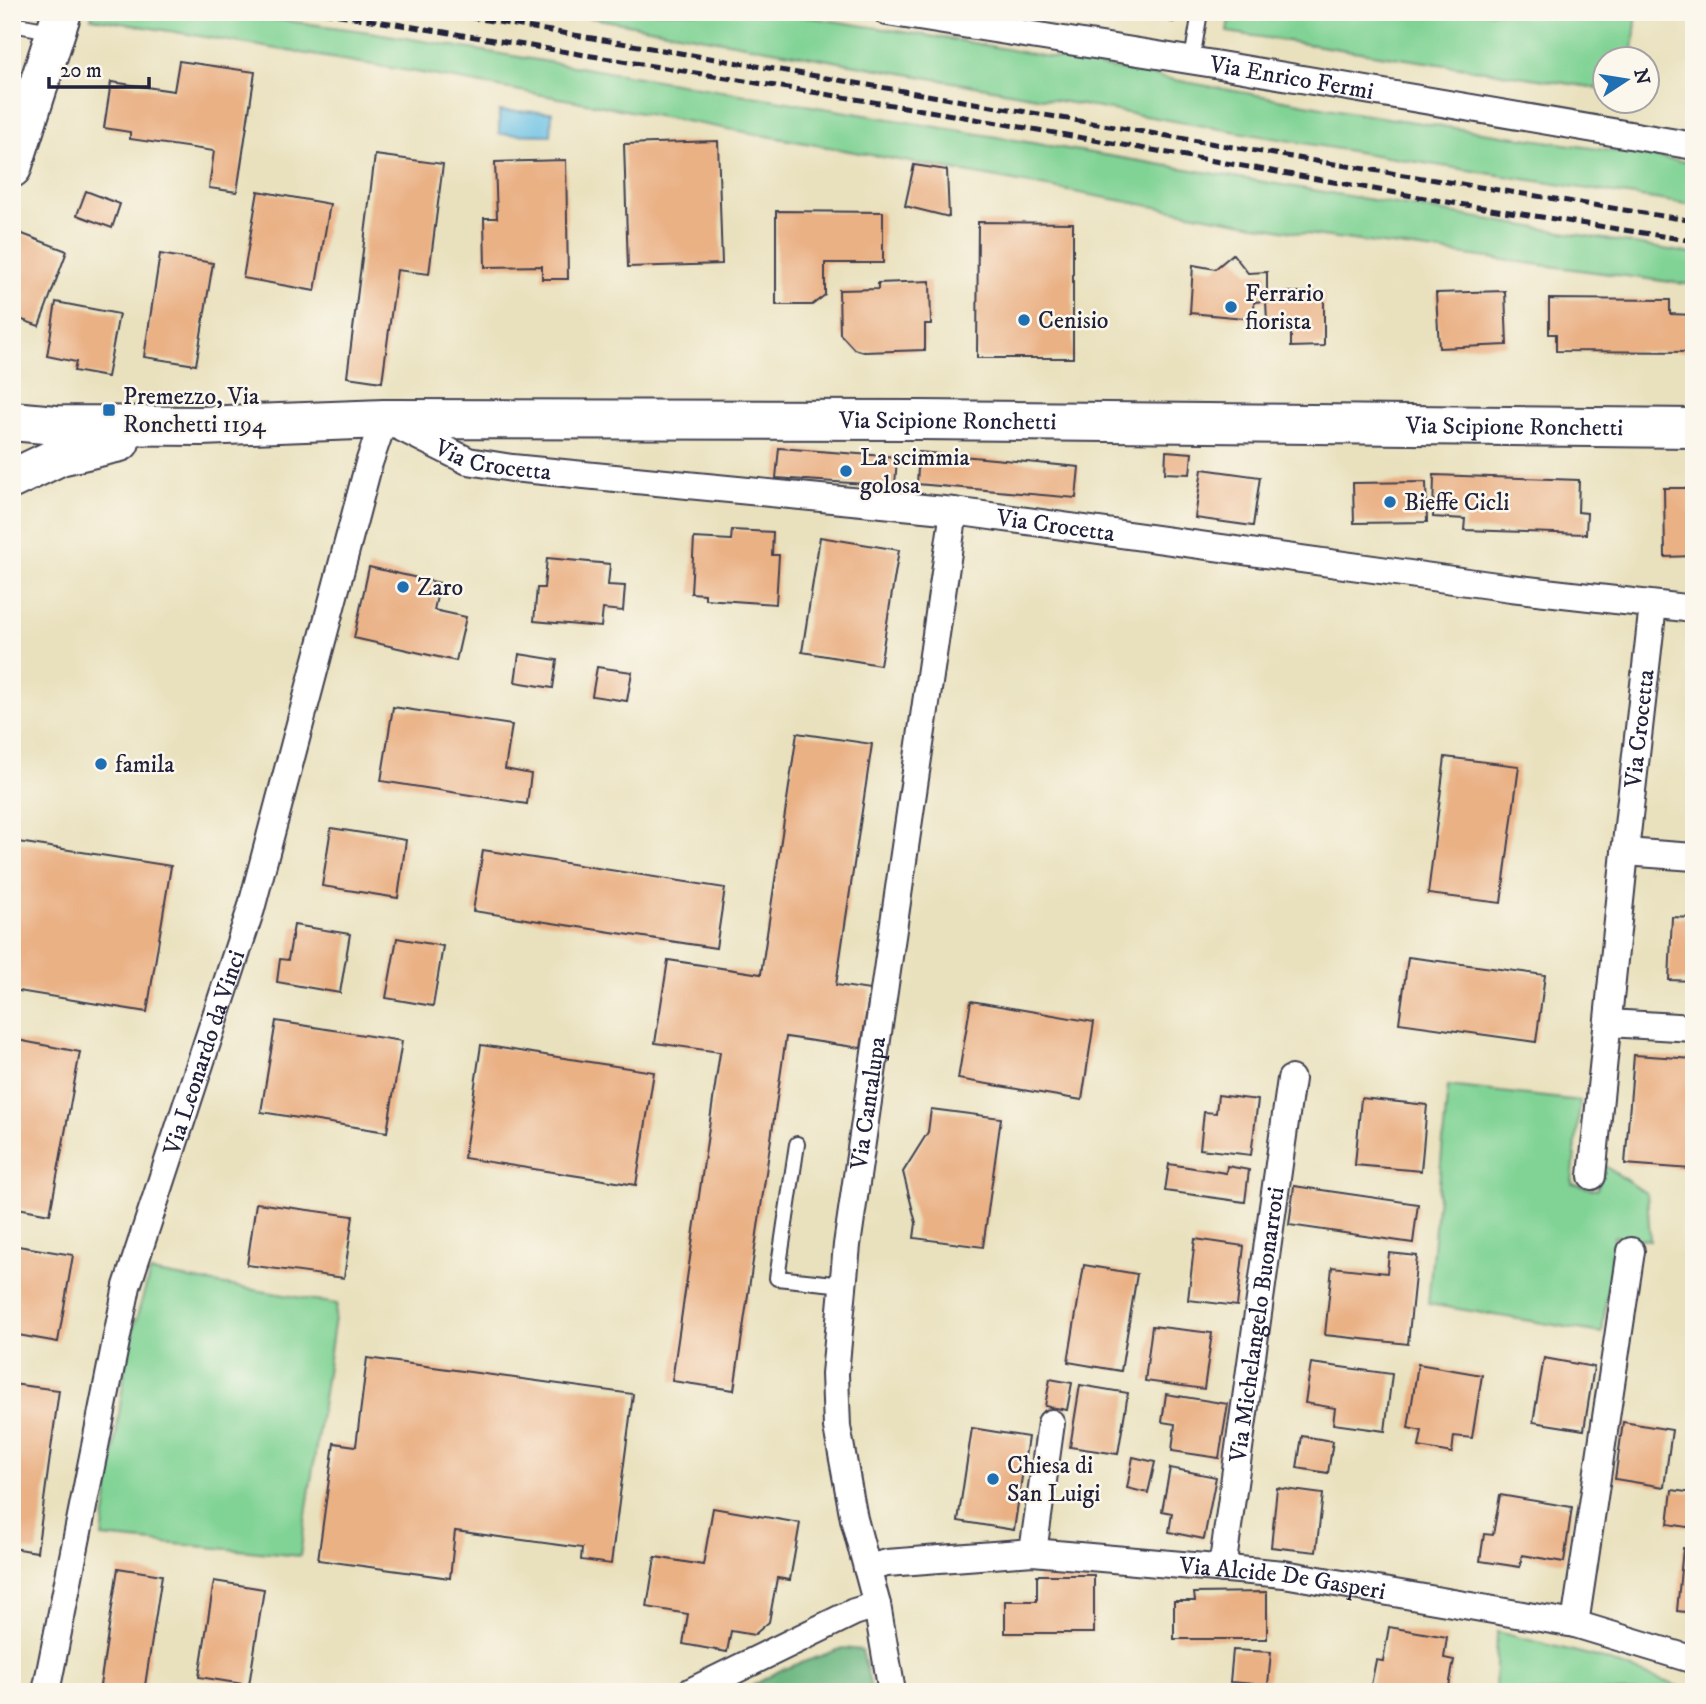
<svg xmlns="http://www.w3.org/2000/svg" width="1706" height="1704" viewBox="0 0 1706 1704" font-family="'IM FELL DW Pica',serif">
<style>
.green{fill:#81d395;stroke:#527a68;stroke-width:2}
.forest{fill:#68b57e;stroke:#456c5c;stroke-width:2}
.water{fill:#67c0e4;stroke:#447190;stroke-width:2}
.building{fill:#eab185}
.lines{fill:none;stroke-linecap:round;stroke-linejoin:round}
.lane-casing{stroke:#403f4f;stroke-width:18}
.street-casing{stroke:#403f4f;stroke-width:30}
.secondary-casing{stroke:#403f4f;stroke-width:42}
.lane{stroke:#fff;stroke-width:14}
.street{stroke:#fff;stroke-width:26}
.secondary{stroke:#fff;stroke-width:38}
.rail{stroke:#22223b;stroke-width:5;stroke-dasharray:10 5;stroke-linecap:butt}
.poi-dot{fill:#1f6fb2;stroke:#fbf7ec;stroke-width:2.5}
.labels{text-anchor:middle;stroke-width:5;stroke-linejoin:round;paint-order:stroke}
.street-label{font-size:24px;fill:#22223b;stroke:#fbf7ec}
.poi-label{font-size:24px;fill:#22223b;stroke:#fbf7ec;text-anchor:start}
</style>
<rect width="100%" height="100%" fill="#fbf7ec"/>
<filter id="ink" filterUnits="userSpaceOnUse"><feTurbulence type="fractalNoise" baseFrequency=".0143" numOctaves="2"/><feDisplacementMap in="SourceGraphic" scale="14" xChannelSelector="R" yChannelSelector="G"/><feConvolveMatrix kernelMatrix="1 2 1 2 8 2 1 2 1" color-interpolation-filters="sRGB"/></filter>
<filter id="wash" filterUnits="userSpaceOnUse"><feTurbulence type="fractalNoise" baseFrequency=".00686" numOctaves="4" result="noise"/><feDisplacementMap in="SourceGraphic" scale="28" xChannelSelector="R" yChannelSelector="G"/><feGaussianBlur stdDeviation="1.57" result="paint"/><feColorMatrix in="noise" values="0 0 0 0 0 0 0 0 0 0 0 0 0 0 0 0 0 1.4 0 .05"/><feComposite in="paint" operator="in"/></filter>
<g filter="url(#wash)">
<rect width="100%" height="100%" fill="#e9e1be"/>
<!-- green -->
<g class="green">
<path d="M93,12H221L370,32L1694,254V285L1299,233L427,74L91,18Z"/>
<path d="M559,12H775L962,41L1360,114L1694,163V205C1314,149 937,79 559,12Z"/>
<path d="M1230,12H1637L1632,59L1604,60V89L1227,32Z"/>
<path d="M1448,1086L1580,1101L1572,1184L1597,1190L1605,1166L1647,1194L1650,1240L1614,1236L1602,1333L1428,1304Z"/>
<path d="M150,1272L337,1304L300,1556L102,1537L128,1348Z"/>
<path d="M1497,1632L1593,1656L1694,1692H1495Z"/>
</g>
<!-- forest -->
<path class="forest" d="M843,1648L862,1650L872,1692H741L781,1670Z"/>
<!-- water -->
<path class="water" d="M499,111L552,112L551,135L499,134Z"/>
<g id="blocks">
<!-- building -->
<g class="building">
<path d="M1132,12H1175L1173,22Z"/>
<path d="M179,61L255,72L237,192L209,188L214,151L130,139V132L104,128L111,82L174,91Z"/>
<path d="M718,141L722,264L628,267L624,144Z"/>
<path d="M375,155L443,164L429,274L397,270L382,382L347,377Z"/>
<path d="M566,160L568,279H542V266L485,267L484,218H497L495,162Z"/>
<path d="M914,165L947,170L949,217L905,206Z"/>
<path d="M86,191L120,204L112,228L77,215Z"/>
<path d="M258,191L330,204L315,291L243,278Z"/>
<path d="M776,211L883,212V263H825V295L812,305H776Z"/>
<path d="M978,222L1073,223V358H977Z"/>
<path d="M12,230L67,251L39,326L14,317L18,307L12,305Z"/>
<path d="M160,254L213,263L196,365L144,357Z"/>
<path d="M1233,254L1248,273L1267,272V292H1324V346L1291,347V322H1267L1266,301L1254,302L1255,319L1190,313L1193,265L1215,269Z"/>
<path d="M930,281L931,324H925V350L864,352L854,349L840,334L839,290L878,289V283Z"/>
<path d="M1505,291L1507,345L1439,348L1436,293Z"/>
<path d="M1549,299L1670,300V314L1694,315V352L1556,351V334H1549Z"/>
<path d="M56,302L119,314L107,377L74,371L76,362L47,356Z"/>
<path d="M779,448L897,457L895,486L776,478Z"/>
<path d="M1166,451L1192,453L1190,474L1165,473Z"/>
<path d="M919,452L1079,467L1076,498L917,484Z"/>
<path d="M1202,469L1260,477L1253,526L1195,518Z"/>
<path d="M1434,475L1579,480L1578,512L1587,513L1586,534L1464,530L1465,519L1433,517Z"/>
<path d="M1426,482L1427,522L1354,523L1353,483Z"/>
<path d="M1664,488H1694V556L1665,557Z"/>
<path d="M732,530L773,532L772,555H779L776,604L705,599V594L691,593L694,538L731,540Z"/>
<path d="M820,537L899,550L880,665L802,652Z"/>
<path d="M547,558L610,564L608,585L625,586L623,611L603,609L601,627L534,621L537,588H544Z"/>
<path d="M369,567L440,583L434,610L466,617L456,661L354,638Z"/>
<path d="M519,654L557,660L553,688L515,682Z"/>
<path d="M1692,654H1694V680L1689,679Z"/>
<path d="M597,667L632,672L627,701L592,696Z"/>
<path d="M393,707L512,725L505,769L531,774L527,804L381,781Z"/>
<path d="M797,733L872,744L836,985L870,990L861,1048L786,1037L734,1390L672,1381L720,1052L655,1043L668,960L761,974Z"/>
<path d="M1445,757L1519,766L1501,903L1428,894Z"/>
<path d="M331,828L406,840L398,898L322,886Z"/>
<path d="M12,841L171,866L147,1012L12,990Z"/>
<path d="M483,850L725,888L716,948L473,911Z"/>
<path d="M1672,917L1694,918V981L1669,980Z"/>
<path d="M294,925L350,934L340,993L277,982L280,959L288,960Z"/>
<path d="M397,938L443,946L433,1006L386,998Z"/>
<path d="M1408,957L1545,975L1536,1042L1399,1023Z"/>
<path d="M971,1001L1094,1022L1082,1100L958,1079Z"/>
<path d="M276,1021L402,1041L387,1132L261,1112Z"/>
<path d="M12,1039L80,1052L50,1214L12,1207Z"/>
<path d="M481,1045L654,1072L636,1185L464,1158Z"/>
<path d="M1634,1055L1694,1059V1133L1691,1169L1625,1164Z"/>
<path d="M1218,1095L1258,1100L1251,1155L1200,1149L1204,1112L1216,1113Z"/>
<path d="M1361,1098L1427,1105L1421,1171L1355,1165Z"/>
<path d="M931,1109L1001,1118L983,1247L914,1238L916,1223L903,1172L928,1132Z"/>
<path d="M1169,1164L1226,1173L1227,1166L1249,1170L1245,1202L1165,1191Z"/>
<path d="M1294,1186L1418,1204L1413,1243L1289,1225Z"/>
<path d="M256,1203L353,1216L344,1278L247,1265Z"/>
<path d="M1195,1239L1244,1246L1237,1306L1188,1300Z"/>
<path d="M12,1245L73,1255L58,1342L12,1334Z"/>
<path d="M1389,1253L1417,1256L1408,1344L1325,1335L1332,1267L1387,1273Z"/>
<path d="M1084,1265L1137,1274L1121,1371L1068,1362Z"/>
<path d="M1152,1326L1212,1333L1204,1389L1145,1381Z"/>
<path d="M367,1358L633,1394L611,1564L581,1560L582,1548L455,1531L450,1578L318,1560L334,1443L356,1446Z"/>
<path d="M1544,1358L1594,1367L1584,1430L1533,1422Z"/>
<path d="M1311,1363L1392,1374L1385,1431L1333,1424L1335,1408L1305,1403Z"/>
<path d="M1418,1364L1482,1375L1472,1438L1454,1436L1452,1453L1419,1447L1422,1431L1408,1428Z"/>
<path d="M1050,1379L1072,1383L1067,1410L1045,1406Z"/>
<path d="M12,1384L59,1390L37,1552L12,1548Z"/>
<path d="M1080,1385L1128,1393L1118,1454L1070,1447Z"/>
<path d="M1166,1394L1228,1404L1219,1458L1172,1451L1175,1424L1162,1422Z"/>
<path d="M1623,1422L1672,1430L1664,1487L1615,1479Z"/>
<path d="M972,1428L1028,1437L1014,1530L958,1521Z"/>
<path d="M1302,1436L1333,1441L1328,1473L1297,1468Z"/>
<path d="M1133,1457L1155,1462L1148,1493L1127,1488Z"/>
<path d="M1170,1468L1216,1477L1204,1539L1169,1532L1172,1513L1162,1511Z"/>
<path d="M1277,1488L1323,1494L1316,1552L1271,1547Z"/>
<path d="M1672,1490L1694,1493V1528L1668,1524Z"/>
<path d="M1500,1495L1572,1507L1564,1562L1522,1555L1520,1567L1480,1561L1484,1534L1493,1535Z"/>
<path d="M713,1508L800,1523L790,1580L777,1578L769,1622L754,1635L731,1631L727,1652L683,1644L688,1614L647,1607L655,1557L703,1565Z"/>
<path d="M1683,1548L1694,1549V1613L1677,1611Z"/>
<path d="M118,1568L162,1575L144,1692H99Z"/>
<path d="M1037,1575H1094V1633H1005V1601H1037Z"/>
<path d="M214,1581L264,1589L249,1685L199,1677Z"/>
<path d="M1267,1592V1639H1174V1601H1195L1194,1593Z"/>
<path d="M1389,1627L1447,1637L1444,1658L1454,1660L1448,1692L1370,1690L1376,1660L1383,1661Z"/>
<path d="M1233,1650L1271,1652L1268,1685L1230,1682Z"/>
</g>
</g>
</g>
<g filter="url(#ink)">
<use href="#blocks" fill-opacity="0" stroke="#403f4f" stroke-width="2"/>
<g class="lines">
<defs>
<g id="lane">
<path d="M12,24L56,32"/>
<path d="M1192,60L1200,12"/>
<path d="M797,1144L777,1278L844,1285"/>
</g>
<g id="street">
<path id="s1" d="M887,12L1214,64L1694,146"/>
<path d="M1625,852L1694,857"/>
<path d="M1608,1023L1694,1028"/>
<path id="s2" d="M1592,1176L1625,852L1653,605"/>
<path d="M1033,1552L1051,1423"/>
<path id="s3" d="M867,1568L887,1563L1033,1552L1284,1574L1575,1624L1694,1660"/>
<path id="s4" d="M1222,1569L1291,1079"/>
<path d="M1575,1624L1631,1251"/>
<path id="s5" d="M46,1692L127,1286L251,909L369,463L384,419L468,461L512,468L954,511L1511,588L1694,609"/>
<path d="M690,1692L854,1612L877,1605"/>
<path id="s6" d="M892,1692L877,1605L854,1519L837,1427L835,1374L847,1245L954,511"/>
</g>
<g id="secondary">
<path d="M12,168L62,12"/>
<path id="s7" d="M12,421L56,425L201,426L384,419L918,420L1694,428"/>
<path d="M12,479L60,456L120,442"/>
</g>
</defs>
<!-- lane casing -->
<use href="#lane" class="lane-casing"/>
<!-- street casing -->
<use href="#street" class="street-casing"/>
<!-- secondary casing -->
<use href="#secondary" class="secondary-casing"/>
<!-- lane -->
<use href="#lane" class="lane"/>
<!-- street -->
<use href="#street" class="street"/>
<!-- secondary -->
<use href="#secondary" class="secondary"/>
<!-- rail -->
<g class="rail">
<path d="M322,12L941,113L1459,204L1694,241"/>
<path d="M439,12L1303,159L1694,221"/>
</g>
</g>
</g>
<!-- markers -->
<g class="poi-dot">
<circle cx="1231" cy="307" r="7"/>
<circle cx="1024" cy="320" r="7"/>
<rect x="102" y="403" width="14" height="14" rx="3.5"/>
<circle cx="846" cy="471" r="7"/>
<circle cx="1390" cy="502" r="7"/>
<circle cx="403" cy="587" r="7"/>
<circle cx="101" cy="764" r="7"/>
<circle cx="993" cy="1479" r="7"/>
</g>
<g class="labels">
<!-- street labels -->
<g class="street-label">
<text dy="8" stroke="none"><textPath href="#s1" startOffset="410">Via Enrico Fermi</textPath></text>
<text dy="8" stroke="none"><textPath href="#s7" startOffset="936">Via Scipione Ronchetti</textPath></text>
<text dy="8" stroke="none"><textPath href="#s7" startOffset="1503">Via Scipione Ronchetti</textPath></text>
<text dy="8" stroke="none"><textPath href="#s5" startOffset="1437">Via Crocetta</textPath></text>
<text dy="8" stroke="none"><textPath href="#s5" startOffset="2004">Via Crocetta</textPath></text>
<text dy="8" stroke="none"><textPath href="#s2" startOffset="450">Via Crocetta</textPath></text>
<text dy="8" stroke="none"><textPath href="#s5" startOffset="660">Via Leonardo da Vinci</textPath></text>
<text dy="8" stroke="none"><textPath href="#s6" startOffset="597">Via Cantalupa</textPath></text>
<text dy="8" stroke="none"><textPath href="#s4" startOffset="247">Via Michelangelo Buonarroti</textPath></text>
<text dy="8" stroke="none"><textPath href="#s3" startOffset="418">Via Alcide De Gasperi</textPath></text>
</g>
<!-- poi labels -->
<g class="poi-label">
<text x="1245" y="301">Ferrario<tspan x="1245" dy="28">fiorista</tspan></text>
<text x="1038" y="328">Cenisio</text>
<text x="123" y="404">Premezzo, Via<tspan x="123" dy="28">Ronchetti 1194</tspan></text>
<text x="860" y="465">La scimmia<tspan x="860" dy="28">golosa</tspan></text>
<text x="1404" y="510">Bieffe Cicli</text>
<text x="417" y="595">Zaro</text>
<text x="115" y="772">famila</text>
<text x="1007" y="1473">Chiesa di<tspan x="1007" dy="28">San Luigi</tspan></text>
</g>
</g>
<!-- margin -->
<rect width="1706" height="1704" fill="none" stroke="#fbf7ec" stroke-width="42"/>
<!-- north arrow -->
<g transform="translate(1626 80) rotate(78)"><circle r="33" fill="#fbf7ec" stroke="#a4a2a5" stroke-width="2"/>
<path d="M0-5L12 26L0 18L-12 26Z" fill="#1f6fb2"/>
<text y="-10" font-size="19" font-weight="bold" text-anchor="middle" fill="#22223b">N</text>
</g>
<!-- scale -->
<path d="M49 77v10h100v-10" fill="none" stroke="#22223b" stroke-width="3.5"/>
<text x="60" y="77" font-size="21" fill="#22223b" stroke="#fbf7ec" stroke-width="5" paint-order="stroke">20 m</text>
</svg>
